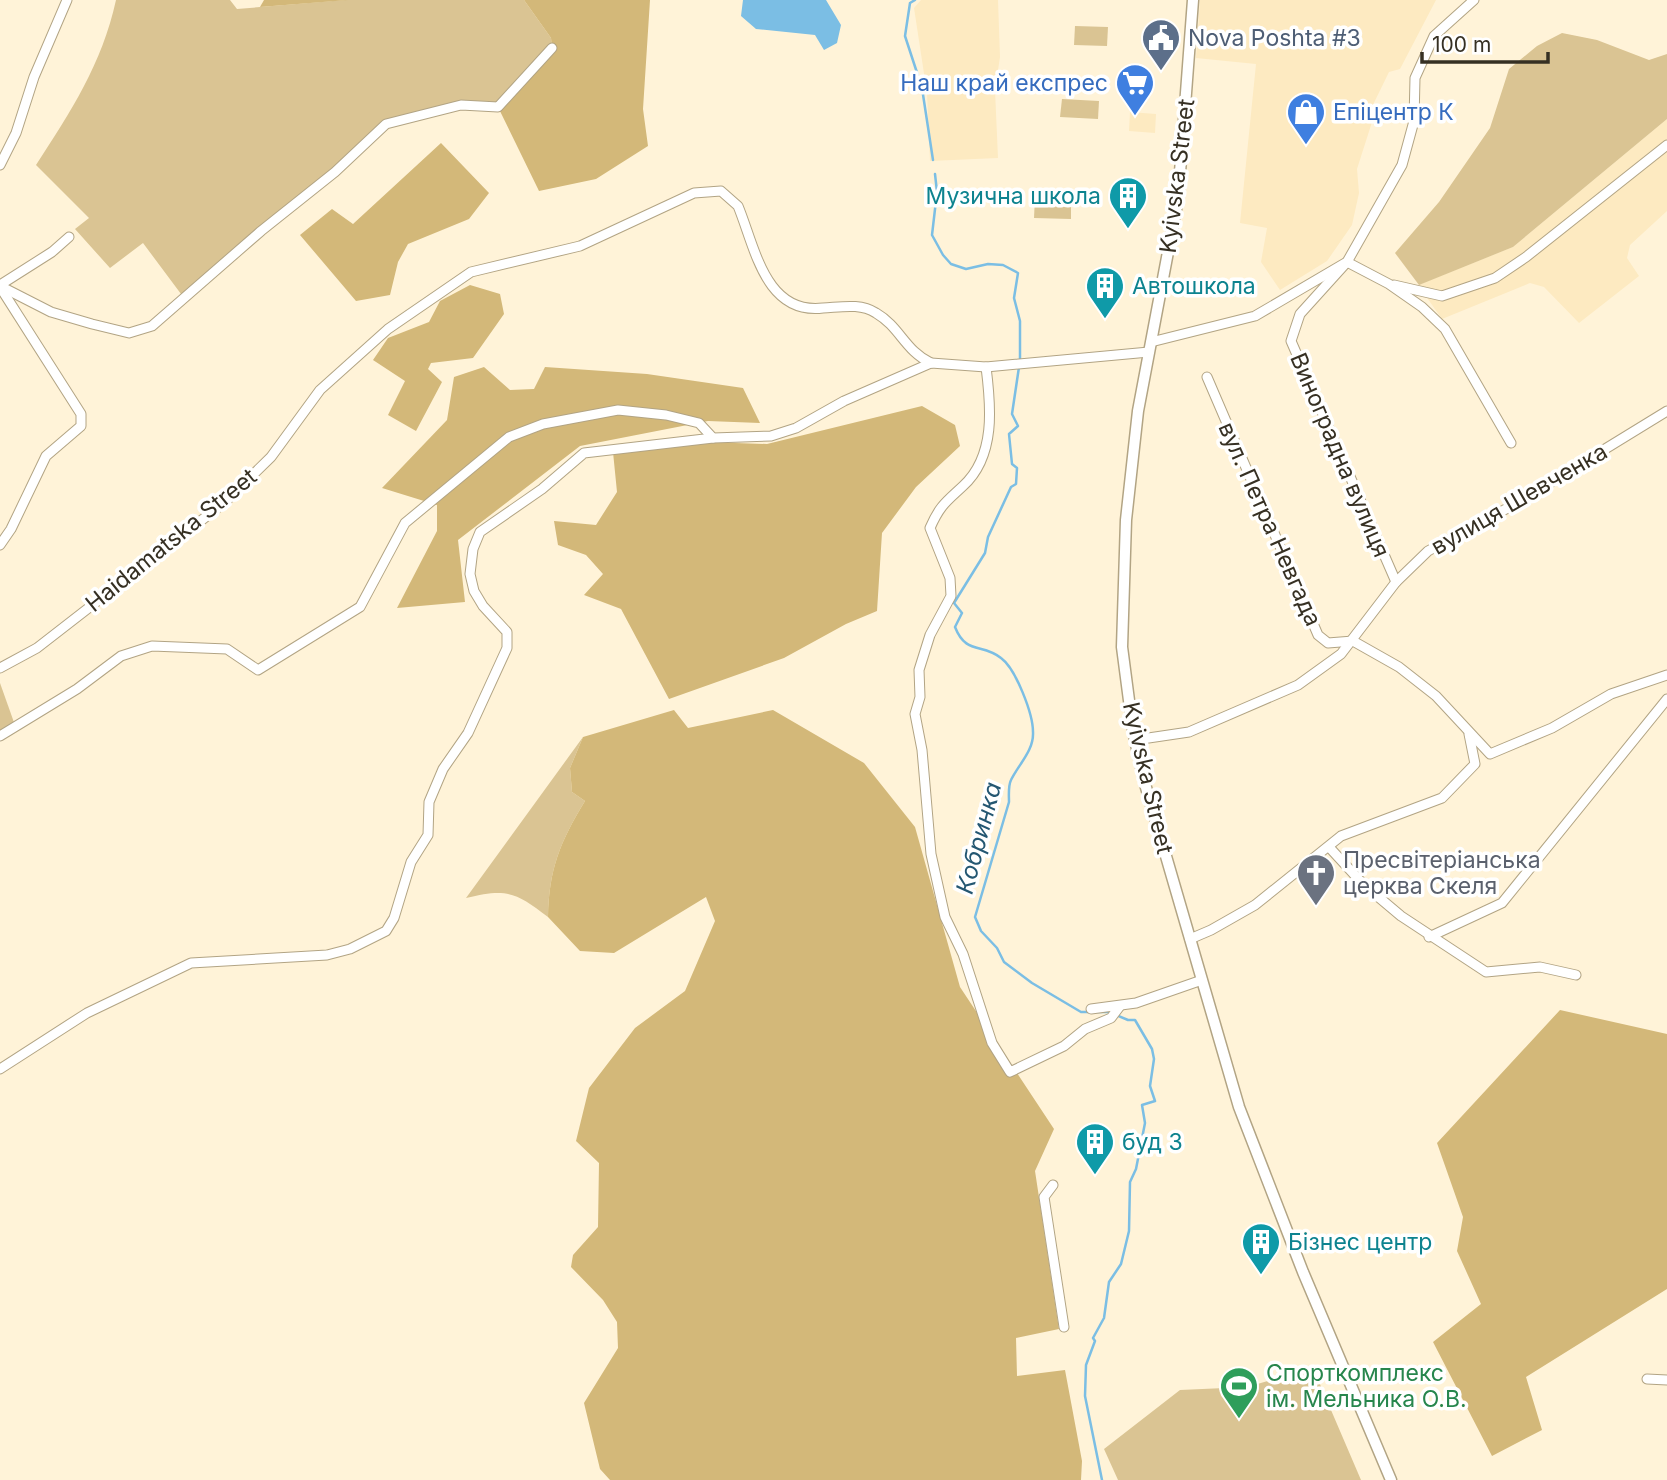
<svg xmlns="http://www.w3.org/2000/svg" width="1667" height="1480" viewBox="0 0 1667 1480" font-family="Inter,sans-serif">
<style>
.built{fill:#fdeac1}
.green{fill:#dac493}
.forest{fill:#d3b879}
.water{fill:#7bbee4}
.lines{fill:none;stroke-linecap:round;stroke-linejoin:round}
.stream{stroke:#7bbee4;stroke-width:2.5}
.minor-casing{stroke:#b2a484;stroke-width:11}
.major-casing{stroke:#b2a484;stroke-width:13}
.minor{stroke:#fff;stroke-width:9}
.major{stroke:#fff;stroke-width:10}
.labels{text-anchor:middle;stroke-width:7;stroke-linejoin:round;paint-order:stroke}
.service-label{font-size:23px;fill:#4e5e75;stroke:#fff;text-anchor:start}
.shop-label{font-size:23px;fill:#366cbe;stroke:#fff;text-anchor:end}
.street-label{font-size:23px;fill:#363023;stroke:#fff}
.culture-label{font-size:23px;fill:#0d838f;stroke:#fff;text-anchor:start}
.worship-label{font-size:23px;fill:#5b616d;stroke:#fff;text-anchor:start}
.leisure-label{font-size:23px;fill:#27864d;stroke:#fff;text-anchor:start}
.water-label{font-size:24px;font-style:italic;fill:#245772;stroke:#fff}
</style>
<rect width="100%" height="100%" fill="#fff3d8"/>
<!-- built -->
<g class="built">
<path d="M921,0H998L1000,57L995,90L998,158L930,161L927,93L914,8Z"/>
<path d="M1200,0H1436L1400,69L1389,72L1369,113L1372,122L1357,169L1359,193L1352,225L1327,261L1280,290L1261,262L1267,228L1240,223L1256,64L1196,58Z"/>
<path d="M1130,112L1156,114L1155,133L1129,131Z"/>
<path d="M1667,119V211L1630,245L1627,258L1639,276L1579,323L1544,287L1530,283L1442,319L1418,285L1513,247Z"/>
</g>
<!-- green -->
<g class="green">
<path d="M116,0H230L237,9L345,0H524L551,38L552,48L498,107L461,105L386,124L184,298L143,243L110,268L75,229L89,218L36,165C71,111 102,64 116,0Z"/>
<path d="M1075,26L1108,27L1107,46L1074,45Z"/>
<path d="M1562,33L1597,40L1649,60L1667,54V119L1513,247L1419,285L1395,253L1439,202L1490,128L1509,69L1537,46Z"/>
<path d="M1062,99L1099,101L1098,119L1060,117Z"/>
<path d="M1035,197L1071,198V219L1034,218Z"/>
<path d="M0,683L16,728L0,736Z"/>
<path d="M583,737L570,768L572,792L585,801C560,842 549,869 548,917C516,892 506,888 466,898Z"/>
<path d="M1313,1368L1361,1480H1118L1104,1449L1180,1390L1247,1387Z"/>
</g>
<!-- forest -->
<g class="forest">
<path d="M264,0H348L260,7Z"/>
<path d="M524,0H650L643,109L648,146L596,179L539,191L498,107L552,48L551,38Z"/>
<path d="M441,143L489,193L469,219L408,244L398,262L390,295L356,301L300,235L332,209L353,224Z"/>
<path d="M470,285L500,294L504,314L473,358L431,363L428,369L442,382L416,431L388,415L405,381L373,360L388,338L429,322L440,301Z"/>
<path d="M484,367L510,390L534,389L545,367L647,374L743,388L760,423L708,421L580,446L458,540L465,602L397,608L437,531V505L382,488L447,420L454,377Z"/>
<path d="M922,406L955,425L960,446L916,487L882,533L877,611L846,624L784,658L669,699L621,609L584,595L603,574L586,555L558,545L554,521L596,525L617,492L613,452L706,442L767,444Z"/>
<path d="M674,710L688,728L773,710L864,763L915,827L960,987L1054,1129L1035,1171L1059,1329L1016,1338L1017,1376L1065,1370L1082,1461L1081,1480H610L600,1469L584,1403L618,1348L617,1322L603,1300L571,1267L573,1255L598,1227L599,1163L576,1141L589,1088L635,1028L685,991L715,921L706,897L614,953L580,951L548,917C549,869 560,842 585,801L572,792L570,768L583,737Z"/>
<path d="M1560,1010L1667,1034V1289L1526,1377L1542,1430L1492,1456L1433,1342L1481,1304L1457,1251L1463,1217L1437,1143Z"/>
</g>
<!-- water -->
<path class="water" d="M743,0H826L841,25L837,43L824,50L815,35L756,29L741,16Z"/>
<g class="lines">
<!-- stream -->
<g class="stream">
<path d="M915,0L910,3L905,36L922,88L933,160"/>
<path d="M935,174L937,192L932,235L943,255L951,264L966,269L988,264L1003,265L1018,273L1014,298L1020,321V361"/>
<path d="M1019,367L1012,414L1018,426L1009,434L1012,464L1017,468L1016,484L1011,487L988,537L985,553L954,603L962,613L955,627C966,655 982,643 1001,658C1016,669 1033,714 1033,732C1034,751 1018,765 1011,780C1008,786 1009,795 1009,802L975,917L981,931L997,948L1004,962L1032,983L1081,1012H1109L1128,1020H1135L1152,1049L1154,1059L1150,1086L1155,1101L1142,1105L1145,1123L1136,1169L1130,1182L1129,1231L1121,1264L1109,1282L1104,1318L1093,1338L1095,1341L1086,1365L1085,1396L1102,1480"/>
</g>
<defs>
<g id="minor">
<path d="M0,165L16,133L34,77L67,0"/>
<path d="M0,285L52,252L69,237"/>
<path d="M1394,285L1442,296L1495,278L1526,257L1667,145"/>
<path d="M0,286L51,312L92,324L129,333L152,326L261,231L335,172L386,124L461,105L498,107L552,48"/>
<path d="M0,287L81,414V426L46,456L11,529L0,545"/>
<path d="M1151,342L1255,316L1347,262L1402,165L1414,121L1415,78L1434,36L1474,0"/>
<path d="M986,367C991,406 996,456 963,486C946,502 940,505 930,528L950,578L951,596L930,635L919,670L920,697L915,714L922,750L931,854L945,917L963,954L992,1043L1010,1072L1064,1046L1085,1029L1111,1018L1120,1006"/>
<path d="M1207,377L1318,635L1328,643L1353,641L1399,667L1436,696L1490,754L1552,728L1611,694L1667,675"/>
<path d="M1396,582L1291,341L1300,314L1347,262L1389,284L1422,307L1445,329L1511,443"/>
<path d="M0,668L37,648L225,502L271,457L320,390L388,329L471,272L580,246L694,193L721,191L738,206C755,247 765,315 823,308C842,307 860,303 876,313C900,327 905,351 931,363"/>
<path d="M0,736L77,689L121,656L152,646L227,649L258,670L360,607L405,523L509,437L543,424L618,410L666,415L699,423L713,438L771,436L796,428L844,401L931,363L986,367L1149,352"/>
<path d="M1135,740L1189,732L1298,685L1341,654L1396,582L1428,551L1517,503L1667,411"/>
<path d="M1329,847L1363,884L1401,916L1486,972L1540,967L1576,975"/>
<path d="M1429,937L1502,903L1667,699"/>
<path d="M1190,939L1211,930L1255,905L1341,836L1442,798L1475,764L1469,734"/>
<path d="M1091,1009L1136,1003L1202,980"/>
<path d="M0,1069L87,1013L191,963L327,955L350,949L386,931L394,918L411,862L428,835L429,802L443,769L468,733L507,648V632L483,606L474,591L470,574L473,549L480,532L542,489L584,453L713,438"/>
<path d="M1053,1185L1044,1197L1064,1327"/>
<path d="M1647,1379L1667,1380"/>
</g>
<path id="major" d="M1193,0L1178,199L1138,411L1126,520L1122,647L1133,731L1145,784L1239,1107L1303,1272L1391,1480"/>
</defs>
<!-- minor casing -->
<use href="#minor" class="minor-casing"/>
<!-- major casing -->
<use href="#major" class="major-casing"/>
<!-- minor -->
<use href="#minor" class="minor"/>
<!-- major -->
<use href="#major" class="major"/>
</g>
<!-- icons -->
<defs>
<symbol id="civic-pin" viewBox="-11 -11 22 30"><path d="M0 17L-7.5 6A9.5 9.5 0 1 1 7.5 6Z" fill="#5c6f8a" stroke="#fff"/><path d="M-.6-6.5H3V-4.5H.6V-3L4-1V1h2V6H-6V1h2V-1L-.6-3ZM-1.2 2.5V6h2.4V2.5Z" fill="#fff"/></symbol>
<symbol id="supermarket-pin" viewBox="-11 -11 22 30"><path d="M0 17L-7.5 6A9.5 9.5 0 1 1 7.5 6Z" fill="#3f7fe0" stroke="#fff"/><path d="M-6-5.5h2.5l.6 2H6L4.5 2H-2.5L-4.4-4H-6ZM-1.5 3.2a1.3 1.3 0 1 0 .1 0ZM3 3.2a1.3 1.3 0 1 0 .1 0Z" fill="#fff"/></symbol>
<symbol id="shop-pin" viewBox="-11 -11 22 30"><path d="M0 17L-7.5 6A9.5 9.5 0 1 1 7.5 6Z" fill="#3f7fe0" stroke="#fff"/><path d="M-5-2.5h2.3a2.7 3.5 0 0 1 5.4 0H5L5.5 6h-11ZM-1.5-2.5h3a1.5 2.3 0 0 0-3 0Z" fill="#fff"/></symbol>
<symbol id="building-pin" viewBox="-11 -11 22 30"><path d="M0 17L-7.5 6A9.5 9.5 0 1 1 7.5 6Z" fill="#0f9aa8" stroke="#fff"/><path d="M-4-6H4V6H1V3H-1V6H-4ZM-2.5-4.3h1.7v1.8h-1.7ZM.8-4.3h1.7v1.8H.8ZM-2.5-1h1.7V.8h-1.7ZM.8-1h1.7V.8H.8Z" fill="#fff"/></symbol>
<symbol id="church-pin" viewBox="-11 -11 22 30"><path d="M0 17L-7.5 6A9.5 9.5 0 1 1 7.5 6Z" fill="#6b7280" stroke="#fff"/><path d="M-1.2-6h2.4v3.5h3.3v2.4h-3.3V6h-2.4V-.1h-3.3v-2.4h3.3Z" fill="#fff"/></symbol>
<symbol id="stadium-pin" viewBox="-11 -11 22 30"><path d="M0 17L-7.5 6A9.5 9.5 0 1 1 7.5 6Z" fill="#2e9e5b" stroke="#fff"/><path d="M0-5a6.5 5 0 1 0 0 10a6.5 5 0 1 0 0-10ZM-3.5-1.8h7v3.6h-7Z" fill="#fff"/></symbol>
</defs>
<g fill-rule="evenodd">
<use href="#civic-pin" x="1139" y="16" width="44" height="60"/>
<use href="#supermarket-pin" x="1113" y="61" width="44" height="60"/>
<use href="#shop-pin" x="1284" y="90" width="44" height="60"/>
<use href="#building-pin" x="1106" y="174" width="44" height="60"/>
<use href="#building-pin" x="1083" y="264" width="44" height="60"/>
<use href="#church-pin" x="1294" y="851" width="44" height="60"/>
<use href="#building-pin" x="1073" y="1120" width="44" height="60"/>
<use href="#building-pin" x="1239" y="1220" width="44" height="60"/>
<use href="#stadium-pin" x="1217" y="1364" width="44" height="60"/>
</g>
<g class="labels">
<!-- service labels -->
<g class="service-label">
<text x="1188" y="46">Nova Poshta #3</text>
</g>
<!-- shop labels -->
<g class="shop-label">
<text x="1108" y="91">Наш край експрес</text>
<text x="1333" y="120" text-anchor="start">Епіцентр К</text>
</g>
<!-- street labels -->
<g class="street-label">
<text transform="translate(1177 176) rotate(-83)" y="8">Kyivska Street</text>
<text transform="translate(1340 455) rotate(67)" y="8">Виноградна вулиця</text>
<text transform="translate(1519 499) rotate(-30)" y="8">вулиця Шевченка</text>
<text transform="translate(1270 524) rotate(66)" y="8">вул. Петра Невгада</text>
<text transform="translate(171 540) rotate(-39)" y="8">Haidamatska Street</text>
<text transform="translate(1148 778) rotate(77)" y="8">Kyivska Street</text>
</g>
<!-- culture labels -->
<g class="culture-label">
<text x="1101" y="204" text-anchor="end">Музична школа</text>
<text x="1132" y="294">Автошкола</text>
<text x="1122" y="1150">буд 3</text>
<text x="1288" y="1250">Бізнес центр</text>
</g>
<!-- worship labels -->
<g class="worship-label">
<text x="1343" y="868">Пресвітеріанська<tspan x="1343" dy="26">церква Скеля</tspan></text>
</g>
<!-- leisure labels -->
<g class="leisure-label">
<text x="1266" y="1381">Спорткомплекс<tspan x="1266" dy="26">ім. Мельника О.В.</tspan></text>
</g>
<!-- water labels -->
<g class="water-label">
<text transform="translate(979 838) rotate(-75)" y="8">Кобринка</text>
</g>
</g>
<!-- scale -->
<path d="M1422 52v10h126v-10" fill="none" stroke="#363023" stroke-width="3.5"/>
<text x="1432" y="52" font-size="21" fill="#363023" stroke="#ffffff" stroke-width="5" paint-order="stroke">100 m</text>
</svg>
